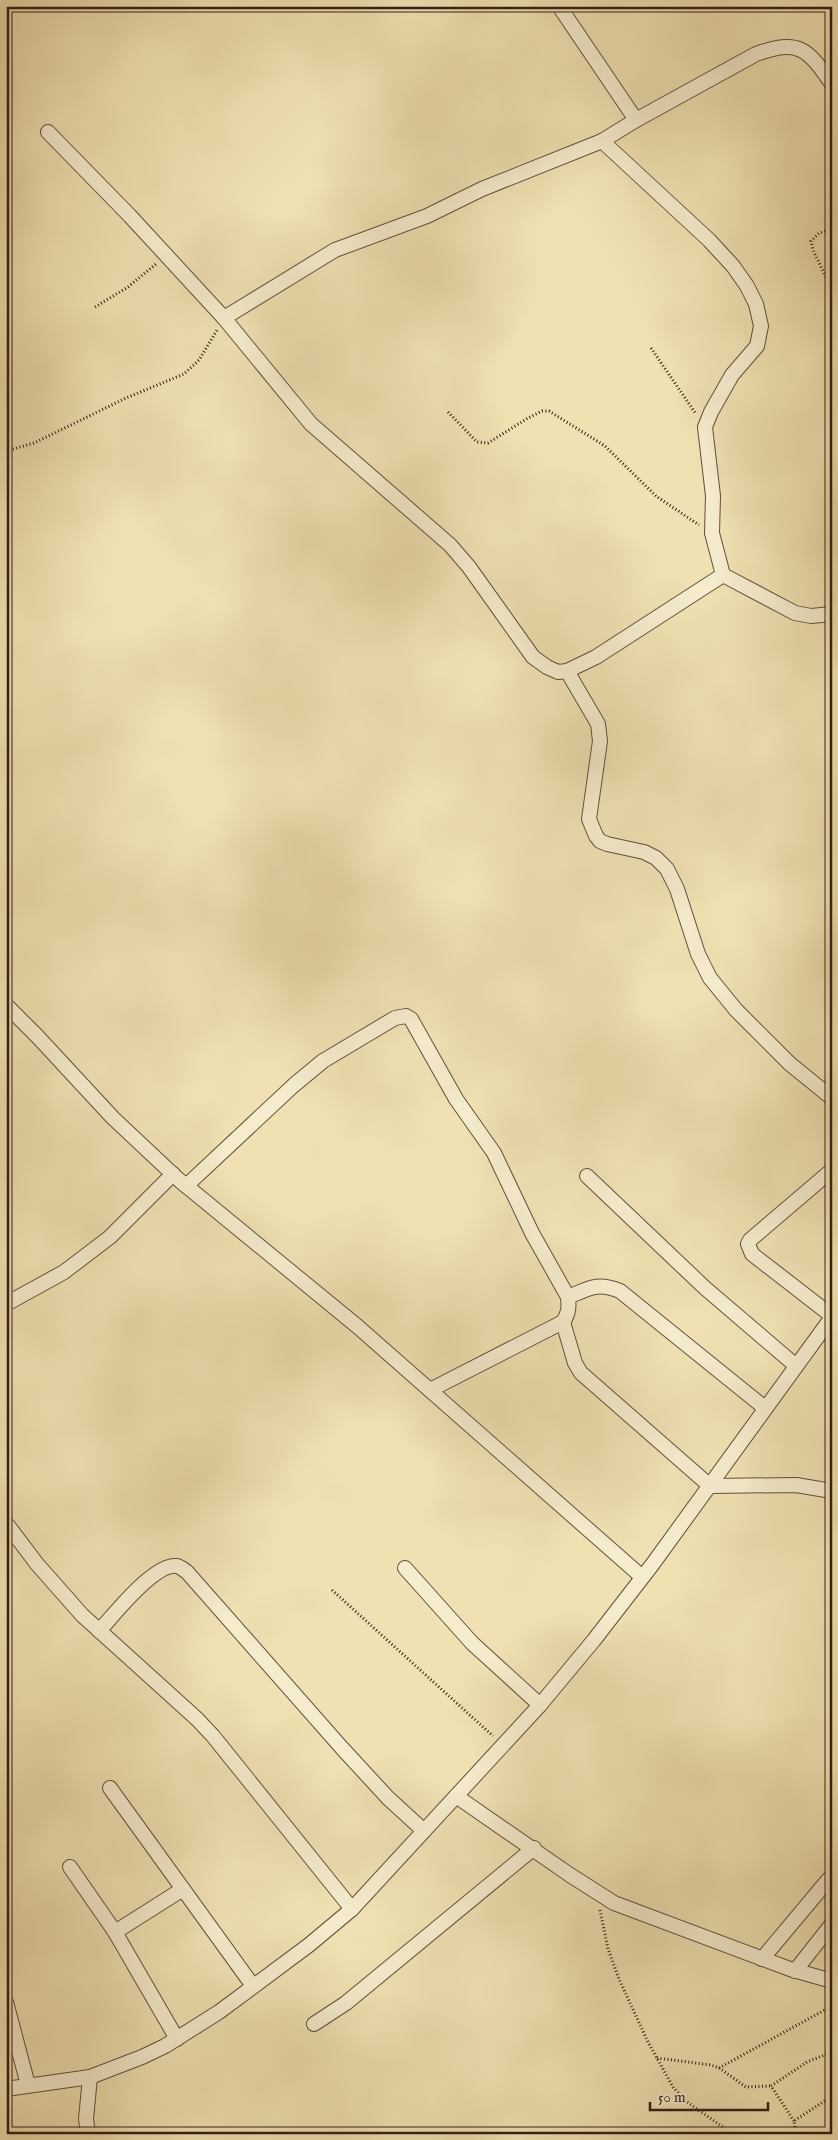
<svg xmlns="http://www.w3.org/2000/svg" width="838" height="2140" viewBox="0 0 838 2140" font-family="'IM FELL English',serif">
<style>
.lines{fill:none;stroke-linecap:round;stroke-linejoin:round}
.minor-casing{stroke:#634f3c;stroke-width:16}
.path{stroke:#341e15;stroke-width:3;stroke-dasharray:1 2.5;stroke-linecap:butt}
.minor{stroke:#f5eccd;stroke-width:14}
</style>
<rect width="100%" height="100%" fill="#efe1b2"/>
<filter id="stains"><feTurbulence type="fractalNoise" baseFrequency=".004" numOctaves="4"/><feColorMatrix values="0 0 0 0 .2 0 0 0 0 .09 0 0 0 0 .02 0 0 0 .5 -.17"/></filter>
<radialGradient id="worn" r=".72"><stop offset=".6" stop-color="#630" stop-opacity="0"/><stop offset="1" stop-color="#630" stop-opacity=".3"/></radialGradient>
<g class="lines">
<defs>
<g id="minor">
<path d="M559,6L636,120"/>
<path d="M832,84C807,48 799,39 756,54L636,120L602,141L482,189L427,216L335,250L224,318L311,424L450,545L469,567L533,657L547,667L558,672L567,671L596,657L723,575L795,613L811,616L832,614"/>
<path d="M48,132L130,216L224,318"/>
<path d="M602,141L709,240L733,266L747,286L756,304L761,326L757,346L732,375L711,412L705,427L713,496L712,533L723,575"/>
<path d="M567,671L598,724L600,741L589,819L596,836L600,841L607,844L644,852L656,858L667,869L677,889L698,954L710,978L736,1010L790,1064L832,1098"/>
<path d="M6,1005L37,1036L113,1118L179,1180L357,1326L641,1576"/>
<path d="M832,1170L750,1240L748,1244L752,1254L832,1316"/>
<path d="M587,1176L705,1288L795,1365"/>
<path d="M186,1186L294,1085L323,1061L395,1018L406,1016L411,1019L456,1099L494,1153L532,1233L568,1297C569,1307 569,1313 563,1322L430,1390"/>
<path d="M568,1297C590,1288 597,1282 620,1291L765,1408"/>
<path d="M6,1304L64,1272L110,1237L173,1174"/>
<path d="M563,1322L575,1363L581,1373L710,1486L796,1485L832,1491"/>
<path d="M6,1523L37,1564L82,1615L197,1719L213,1736L352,1909"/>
<path d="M405,1568L472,1643L540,1705"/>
<path d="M99,1631C114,1615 154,1563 177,1566C181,1567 184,1570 187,1572L341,1747L388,1798L424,1831"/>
<path d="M110,1788L253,1986"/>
<path d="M456,1796L570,1875L614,1903L790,1969L832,1981"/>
<path d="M70,1867L115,1932L177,2039"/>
<path d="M115,1932L183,1889"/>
<path d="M762,1959L829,1879"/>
<path d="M795,1971L832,1924"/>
<path d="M6,2002L28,2085"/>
<path d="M314,2024L346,2003L534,1848"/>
<path d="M6,2089L90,2077L142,2057L165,2046L219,2012L309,1945L352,1909L540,1705L594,1640L652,1565L832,1317"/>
<path d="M88,2134L86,2119L90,2077"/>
</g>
</defs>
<!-- minor casing -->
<use href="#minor" class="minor-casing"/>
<!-- path -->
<g class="path">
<path d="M832,229L819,233L811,241L813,250L832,290"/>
<path d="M95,307L128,287L156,264"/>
<path d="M651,348L696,414"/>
<path d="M448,412L477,442L488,443L528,418L542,411H549L605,446L656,496L699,525"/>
<path d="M6,451L34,443L126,398L184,374L199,360L217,330"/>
<path d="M332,1590L493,1736"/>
<path d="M600,1910L608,1949L619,1979L648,2042L673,2087L687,2102L733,2134"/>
<path d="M657,2058L711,2065L719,2068L746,2087L771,2086"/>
<path d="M719,2068L832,2006"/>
<path d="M794,2121L771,2086L807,2062L832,2052"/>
<path d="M796,2134L794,2121L832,2096"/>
</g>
<!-- minor -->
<use href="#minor" class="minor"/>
</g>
<!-- margin -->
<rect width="838" height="2140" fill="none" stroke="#efe1b2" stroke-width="25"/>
<rect x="8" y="8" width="823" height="2125" fill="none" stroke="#341e15" stroke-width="2.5"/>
<rect x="12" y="12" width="813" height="2115" fill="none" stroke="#341e15"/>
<!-- scale -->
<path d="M650 2102v8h118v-8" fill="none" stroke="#341e15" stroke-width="2.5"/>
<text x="658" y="2102" font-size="15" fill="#341e15" stroke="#f5eccd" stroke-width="4" paint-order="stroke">50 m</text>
<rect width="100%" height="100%" filter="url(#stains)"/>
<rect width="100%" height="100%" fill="url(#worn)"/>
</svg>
